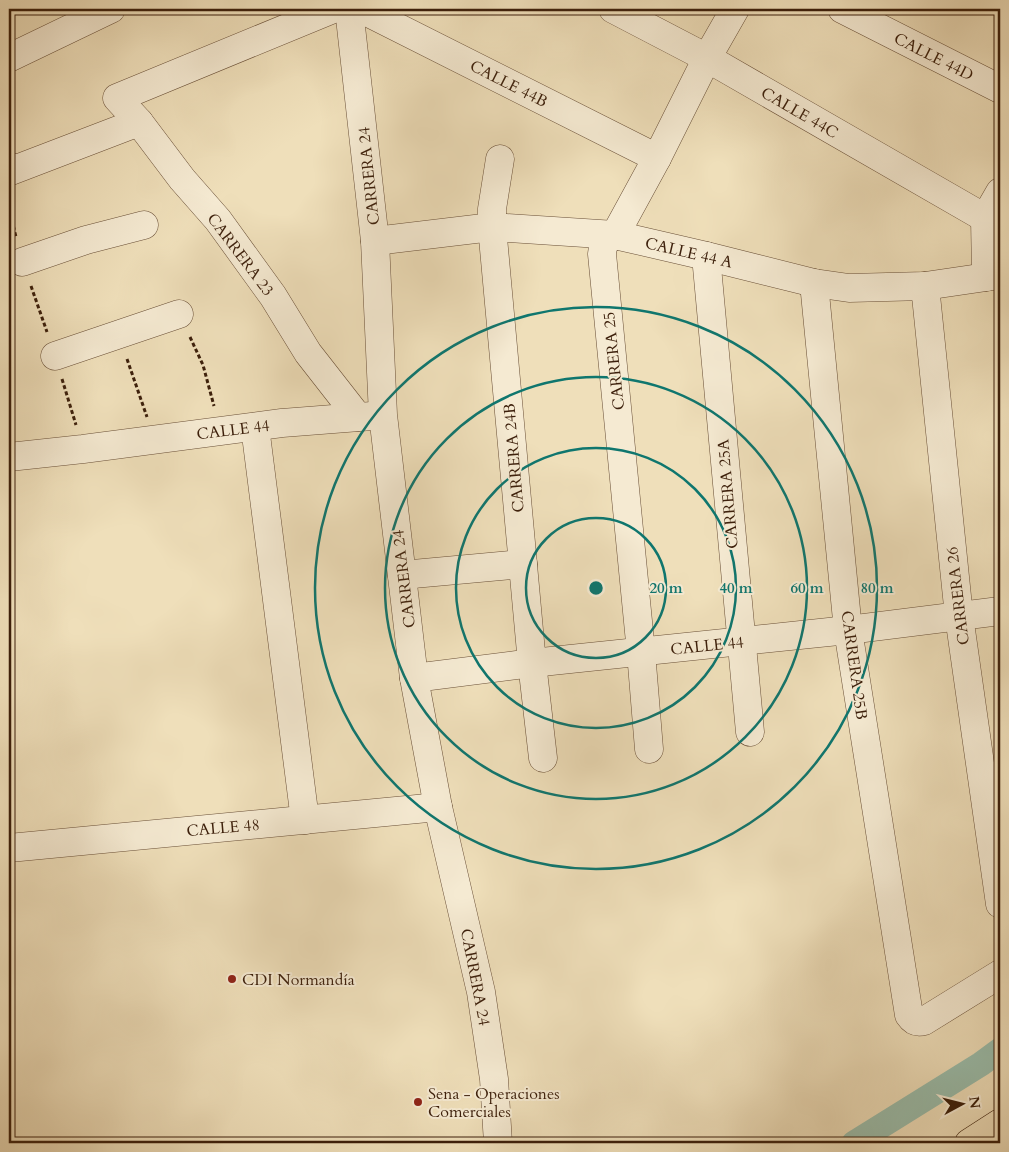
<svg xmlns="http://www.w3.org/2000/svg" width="1009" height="1152" viewBox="0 0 1009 1152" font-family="Cardo,serif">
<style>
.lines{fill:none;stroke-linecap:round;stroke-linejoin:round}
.canal{stroke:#9abdab;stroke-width:25}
.minor-casing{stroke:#694f37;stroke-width:29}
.major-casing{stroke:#3c1f0b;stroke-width:29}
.path{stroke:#3c1f0b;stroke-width:3;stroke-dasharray:4 2.5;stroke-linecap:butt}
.minor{stroke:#f5ead2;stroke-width:28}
.major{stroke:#efdfba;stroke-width:28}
.ring{fill:none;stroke:#0f766e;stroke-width:2.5}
.poi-dot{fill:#8f2418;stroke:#f5ead2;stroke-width:2}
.labels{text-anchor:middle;stroke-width:4;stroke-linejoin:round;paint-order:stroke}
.street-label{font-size:16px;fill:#3c1f0b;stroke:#f5ead2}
.poi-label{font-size:16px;fill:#3c1f0b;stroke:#f5ead2;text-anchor:start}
.centre{fill:#0f766e;stroke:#f5ead2;stroke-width:2.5}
.ring-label{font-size:15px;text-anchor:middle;font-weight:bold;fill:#0f766e;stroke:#f5ead2;stroke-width:4;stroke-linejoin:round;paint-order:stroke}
</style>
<rect width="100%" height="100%" fill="#efdfba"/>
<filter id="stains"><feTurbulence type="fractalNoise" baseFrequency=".004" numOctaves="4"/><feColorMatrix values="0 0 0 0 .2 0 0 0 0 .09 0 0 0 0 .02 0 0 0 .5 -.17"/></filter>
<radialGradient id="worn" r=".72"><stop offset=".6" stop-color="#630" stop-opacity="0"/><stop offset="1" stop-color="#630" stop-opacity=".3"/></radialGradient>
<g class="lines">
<!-- canal -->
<path class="canal" d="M854,1143L981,1064L1000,1050"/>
<defs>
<g id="minor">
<path d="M333,9L117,98L139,122L182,179L218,220L273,296L308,353L358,417"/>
<path d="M349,9L375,241L383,415L414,678L438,807L481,992L494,1079L498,1143"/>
<path d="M361,9L657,158"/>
<path d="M613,9L707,58L985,218"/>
<path d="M842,9L1000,89"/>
<path d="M9,58L111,9"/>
<path d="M500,159L492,209V227L532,663L543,758"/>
<path d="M9,166L11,171L139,122"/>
<path d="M375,241L492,227L615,235L706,256L814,283L849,288L925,286L1000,275"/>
<path d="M706,256L750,732"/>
<path d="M22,262L86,240L144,225"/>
<path d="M986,277L985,218L1000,192"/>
<path d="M814,283L848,630L909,1015C913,1021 917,1023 924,1021L1000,974"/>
<path d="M925,286L959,616L1000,904"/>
<path d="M55,356L179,314"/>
<path d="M255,427L305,820"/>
<path d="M9,457L83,449L282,423L372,416"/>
<path d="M402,575L523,564"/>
<path d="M414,678L532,663L848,630L1000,611"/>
<path d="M649,749L641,652L602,254C603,243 605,241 615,235L657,158L707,58L735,9"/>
<path d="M9,848L438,807"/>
</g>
<path id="major" d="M969,1143L1000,1123"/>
</defs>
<!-- minor casing -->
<use href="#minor" class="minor-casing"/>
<!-- major casing -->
<use href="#major" class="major-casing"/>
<!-- path -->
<g class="path">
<path d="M10,194L9,208L16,237"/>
<path d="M31,286L47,332"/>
<path d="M190,337L203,365L214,406"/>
<path d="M127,359L147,417"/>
<path d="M62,379L76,425"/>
</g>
<!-- minor -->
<use href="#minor" class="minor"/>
<!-- major -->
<use href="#major" class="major"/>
</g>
<!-- distance rings -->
<g class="ring">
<circle cx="596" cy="588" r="70"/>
<circle cx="596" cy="588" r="140"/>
<circle cx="596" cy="588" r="211"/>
<circle cx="596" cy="588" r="281"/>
</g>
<!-- markers -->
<g class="poi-dot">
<circle cx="232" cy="979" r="5"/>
<circle cx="418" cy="1102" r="5"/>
</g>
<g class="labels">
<!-- street labels -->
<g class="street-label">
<text transform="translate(934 56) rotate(27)" y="6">CALLE 44D</text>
<text transform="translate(509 83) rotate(27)" y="6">CALLE 44B</text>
<text transform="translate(800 112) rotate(30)" y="6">CALLE 44C</text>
<text transform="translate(368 176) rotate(-96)" y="6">CARRERA 24</text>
<text transform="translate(689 252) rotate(13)" y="6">CALLE 44 A</text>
<text transform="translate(241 254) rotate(53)" y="6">CARRERA 23</text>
<text transform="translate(613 361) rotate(-96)" y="6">CARRERA 25</text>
<text transform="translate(233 429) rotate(-7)" y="6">CALLE 44</text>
<text transform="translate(513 458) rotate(-95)" y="6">CARRERA 24B</text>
<text transform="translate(727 494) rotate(-95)" y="6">CARRERA 25A</text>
<text transform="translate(403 579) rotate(-97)" y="6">CARRERA 24</text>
<text transform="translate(957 596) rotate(-97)" y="6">CARRERA 26</text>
<text transform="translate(707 645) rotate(-6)" y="6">CALLE 44</text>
<text transform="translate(855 665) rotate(82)" y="6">CARRERA 25B</text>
<text transform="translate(223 827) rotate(-5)" y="6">CALLE 48</text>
<text transform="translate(476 977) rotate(79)" y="6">CARRERA 24</text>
</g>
<!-- poi labels -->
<g class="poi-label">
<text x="242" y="985">CDI Normandía</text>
<text x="428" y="1099">Sena - Operaciones<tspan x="428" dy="18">Comerciales</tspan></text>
</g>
</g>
<circle cx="596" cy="588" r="8" class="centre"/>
<g class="ring-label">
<text x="666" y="593">20 m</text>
<text x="736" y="593">40 m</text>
<text x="807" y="593">60 m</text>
<text x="877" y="593">80 m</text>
</g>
<!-- margin -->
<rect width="1009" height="1152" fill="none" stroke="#efdfba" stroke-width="30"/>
<rect x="10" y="10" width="989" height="1132" fill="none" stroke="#3c1f0b" stroke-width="2.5"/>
<rect x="15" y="15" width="979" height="1122" fill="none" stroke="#3c1f0b"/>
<!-- north arrow -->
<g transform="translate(962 1104) rotate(83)" stroke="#f5ead2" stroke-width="4" paint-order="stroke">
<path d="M0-4L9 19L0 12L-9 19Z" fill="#3c1f0b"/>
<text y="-8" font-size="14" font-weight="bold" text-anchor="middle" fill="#3c1f0b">N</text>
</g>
<rect width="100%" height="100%" filter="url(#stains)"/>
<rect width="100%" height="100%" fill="url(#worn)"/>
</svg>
